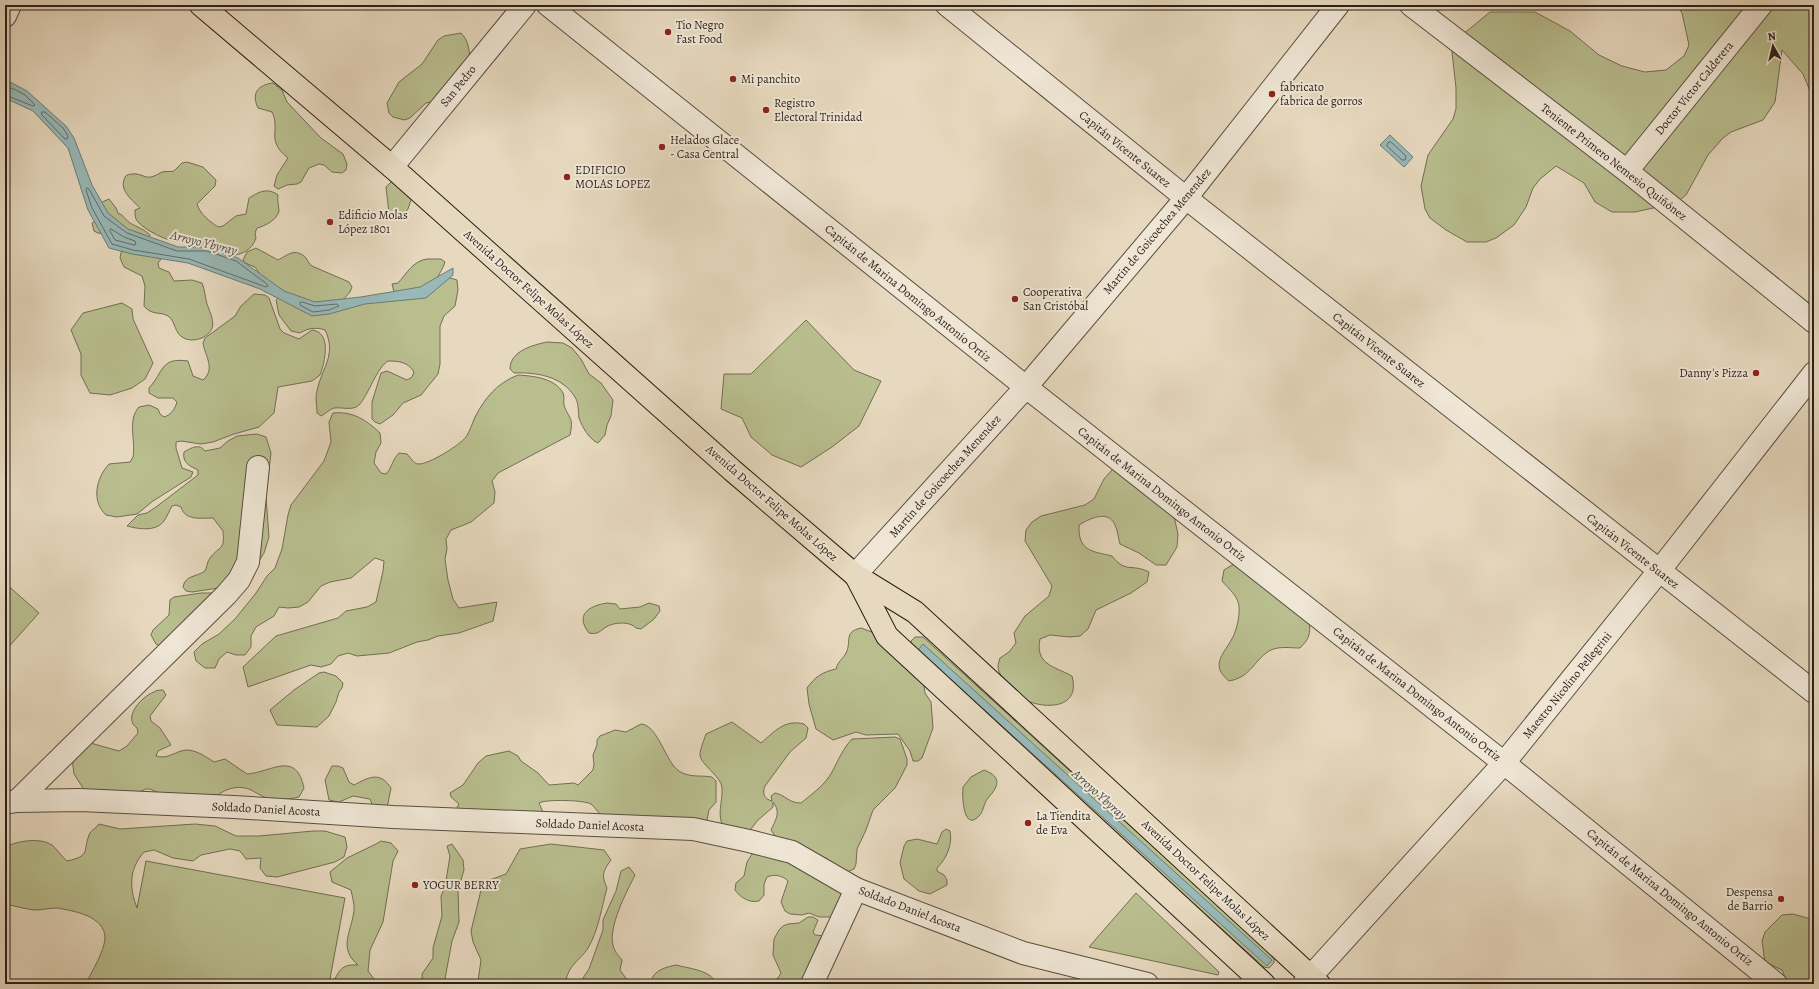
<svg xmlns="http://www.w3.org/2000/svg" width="1819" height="989" viewBox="0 0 1819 989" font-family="Alegreya,serif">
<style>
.green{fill:#b9be8f;stroke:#726e54}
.water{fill:#98b9b8;stroke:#6c7b78}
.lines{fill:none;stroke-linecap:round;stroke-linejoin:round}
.shore{stroke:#626c68;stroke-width:1}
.minor-casing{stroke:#5a4e42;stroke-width:24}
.major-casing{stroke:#2b1f19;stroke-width:24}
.minor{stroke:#efe6d5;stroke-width:22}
.major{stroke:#e7d9bf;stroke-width:22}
.poi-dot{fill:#8f2418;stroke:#efe6d5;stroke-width:1.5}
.labels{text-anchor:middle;stroke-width:4;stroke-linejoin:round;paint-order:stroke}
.poi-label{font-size:12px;fill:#2b1f19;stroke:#efe6d5;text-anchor:start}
.street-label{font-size:12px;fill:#2b1f19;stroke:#efe6d5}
.water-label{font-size:13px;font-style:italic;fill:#4c4d49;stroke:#efe6d5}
</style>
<rect width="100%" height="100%" fill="#e7d9bf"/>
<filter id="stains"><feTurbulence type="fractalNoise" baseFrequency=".005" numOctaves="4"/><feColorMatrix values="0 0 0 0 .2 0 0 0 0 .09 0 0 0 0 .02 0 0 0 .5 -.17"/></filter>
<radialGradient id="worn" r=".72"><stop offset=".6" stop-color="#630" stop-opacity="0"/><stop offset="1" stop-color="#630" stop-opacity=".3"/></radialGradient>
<!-- green -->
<g class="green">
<path d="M1677,5H1814V101L1803,74L1782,50L1775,102L1763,120L1731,132L1723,138L1708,155L1686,195L1676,203L1635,212H1612L1595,202L1584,183L1556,166L1540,179L1533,188L1526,207L1514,225L1496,238L1486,242H1467L1446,230L1430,218L1425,209L1421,186L1428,155L1453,119L1456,109V88L1452,52L1456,40L1490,12H1535L1570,31L1599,55L1622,66L1645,72L1666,70L1684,56L1689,45L1682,13Z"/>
<path d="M461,33C473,45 469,64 469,80L448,99L426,103L410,118L404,120L393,117L389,113L387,103L399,82L422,64L438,40L444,36Z"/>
<path d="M273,83L282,90L287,102L321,138L343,154L347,164L346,170L342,173L332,172L324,165L319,164L309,168L301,182L297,184L287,185L278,189L274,186L277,175L288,158C265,140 281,130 272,112L258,108C251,93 258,85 273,83Z"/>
<path d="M187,162L203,167L216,180L215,186L197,204C200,214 209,221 218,227L223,226L236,216L246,214L249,198C259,192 267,187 278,195C277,201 279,206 279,211C277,220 265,226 257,228L255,233L256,238C248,262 216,257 199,249C195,247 193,243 188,242C182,241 176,242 170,240C161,238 140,227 136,219C135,217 135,213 135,210L140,208C133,201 120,191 124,180C125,175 128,174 133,174C140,173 144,178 151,177C155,176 158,174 162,172C166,171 170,172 174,171L182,163Z"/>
<path d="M392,181L412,197L408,209L403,215L392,216L389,213L386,187Z"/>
<path d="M109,199L116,208L118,213C124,215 125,220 130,223C137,227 144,229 150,235L148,242L98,233L94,231L92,223L99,219L100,203Z"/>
<path d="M122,248L161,254V259L158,263L159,268L169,272L174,281L192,280L202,283C205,290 205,297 207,304C212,318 219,329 202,338C197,340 189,341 184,338C174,334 176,321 168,316C160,311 152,316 144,306L145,286L142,276L124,267L120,258Z"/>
<path d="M256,248L278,260C288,255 295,247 306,258C308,261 309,264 312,266L349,282L352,287L350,292L343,300L312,305L302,302L264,280L255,267L245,263L243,260L247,252Z"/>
<path d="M427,259H441L445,262C442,272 431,289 420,291C412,292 403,291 394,292L392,284L398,283C407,273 413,261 427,259Z"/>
<path d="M447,277L457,280L458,290L455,306L444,316L440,326V364L438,374L421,395L403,403L393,415L380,424L375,422L372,419V402L381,373L387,371L407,380L412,377L414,372C408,362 399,361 388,361C377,367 369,394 359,405C353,411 342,407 334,408C329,409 326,414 321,416L317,413C317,406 315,398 317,391C322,367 337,355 325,330C316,327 308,328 300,333L291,331L279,315L276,300L278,298L295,304L356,302L427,295L432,293Z"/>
<path d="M254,294L265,295L269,298L280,329L284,333L299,339L312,330C332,332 325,362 320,375L312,381L278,387L274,413L259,427L234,434L213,442L201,444L181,441L176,442V448L182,468L193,472L191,477L153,501L137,514L117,517L106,515C91,501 96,478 109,464L130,462L133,457C136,441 127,420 139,407L149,405L158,409L160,414L164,417C171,415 175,409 177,402L173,398H158L149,393V388C164,372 160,357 188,361L193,376L203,380C216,369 205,356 203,343L205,338L235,316L241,306Z"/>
<path d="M122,303L132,309L133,319L153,363L145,379L132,388L110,395L90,393L81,375V354L71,330L83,313Z"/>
<path d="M806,320L854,370L881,381L859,426L832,447L801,467L772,455L751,437L742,418L721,409L724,374H751Z"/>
<path d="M547,342L563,343L572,348L581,359L589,374L601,383L613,400L611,416L607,425L605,435L598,443C590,440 582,427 579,418C578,411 579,403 575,397C562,376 536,372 514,373L510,369C510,351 533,345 547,342Z"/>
<path d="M518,375C533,376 555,378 563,393C565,397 563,401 564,405C569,420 574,416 570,435L498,473L492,481L495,492L494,503L471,522L451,530L446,539L447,549L445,559L448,580L453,599L459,608L497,602L493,621L459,633L438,636L428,640L417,642L389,653L357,656L348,653L338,656L331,664L321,667L311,665L248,687L243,667L276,636L338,618L346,611L367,607L376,602L383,571L384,561L375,558L351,578L330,582L321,586L308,602L299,607L288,608L279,607L274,616L256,627L251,636V647L245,655H236L227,652L219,659L215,668H205L196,661L194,652L202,644L219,634L235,619L256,593L267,576L275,568L282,549L288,515L291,505L324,461L331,442L329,422L333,413C353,411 366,420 380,433L381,443L376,452L374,463L381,473L386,474C392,468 392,460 399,453L407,454C411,458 413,463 418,464C428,465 460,445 466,437C470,431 472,424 475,417C485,398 497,383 518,375Z"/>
<path d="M257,434L266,437L271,453L266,497L269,537L264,553L256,566L225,587L192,592L186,591L183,587C185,575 197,577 205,571C207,567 207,562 210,558C220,545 225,551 223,531L213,518C201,518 185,521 181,507L176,505L172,506C169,511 167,517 164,521C156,532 138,529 127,526L138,515L147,513L156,507L198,475V470C190,466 182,463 184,452C191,448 199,443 205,451L220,448L228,441L237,436Z"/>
<path d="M1118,463L1173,512L1178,534L1177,547L1166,565H1156L1139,553L1120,544C1118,538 1118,531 1115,525C1108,509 1089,519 1079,525C1078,551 1091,551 1112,556C1126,574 1131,563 1149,572L1147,582L1131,593L1096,610L1088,629L1080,636L1070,637L1050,635L1040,639C1035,664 1053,666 1072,676C1081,708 1047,710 1025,700C1019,697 1014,689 1009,685C1004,680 999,675 998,667C998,664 999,661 1000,658L1009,652L1016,643L1014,633L1025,616L1049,596L1052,586L1025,541L1026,530L1032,522L1041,516L1085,505L1094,499L1104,479Z"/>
<path d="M1244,564L1309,621C1311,634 1309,639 1300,648C1290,648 1280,646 1271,650C1255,658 1252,677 1229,681C1209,665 1224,654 1233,637C1237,628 1240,616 1239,606C1238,596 1228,588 1222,581L1224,570L1232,565Z"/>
<path d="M5,583L39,613L5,651Z"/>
<path d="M201,593H212L160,646L156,644L151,635L153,630L169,615L170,600L174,597Z"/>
<path d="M607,603L616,604L620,609L640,607L649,603L659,606L660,611L654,619L641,629L636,628C630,621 614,622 606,627C600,631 598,635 589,633C575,615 588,606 607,603Z"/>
<path d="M861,628L880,635L923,678L925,693L931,702L933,728L922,758L918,761H913L910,751L898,734L866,735L856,732L833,740L816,729L809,704L807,688C815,677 822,672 836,669C838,661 843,659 846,653C852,641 843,632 861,628Z"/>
<path d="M915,637H923L1274,957V963L1269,968L1264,967L912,650L911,641Z"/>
<path d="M324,672L336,676L343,683L342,688L339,692L336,702L329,716L317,727L277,725L270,710L294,690L319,673Z"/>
<path d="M163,690L166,695L150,716L151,721L160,728L171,745L158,751L156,756C166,759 172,754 181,751C192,747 205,756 214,762L225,759L247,774C272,772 296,750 304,788L299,797C289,799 281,801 271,799C264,798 257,793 251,790C239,784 221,789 214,800L169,797L150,789H145L140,792L85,791L74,774L72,758L87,742L119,751L127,746L138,733L137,728C122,718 142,696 154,692C156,690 160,690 163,690Z"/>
<path d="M732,722L761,743C775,731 785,719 804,724L808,728L806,738L790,752L765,786C762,793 764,799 772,801L771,796L775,793C786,795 788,803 801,803C812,794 825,785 832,772C839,759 842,750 852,739L895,737L900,739L907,759V765L895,788L873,810L866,830L857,849L856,864L854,869L845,873L832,866L830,861L826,858L779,842L771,830C776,819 781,812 773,802V807L757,821L748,833L724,828C716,815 723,802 722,788C722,777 700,764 700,755C700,749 704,740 706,734Z"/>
<path d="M641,724C658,725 666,763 679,771C689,778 701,775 712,777L716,781V802L709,810L707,820L703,823L658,822L642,816L637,818L602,816C598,813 595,807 591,804C584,800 546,799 539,803L543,812L454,813L459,804L451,797L450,793L463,785L478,763L486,756L509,751L518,756L521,761L538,773L549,785L574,783L578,785L593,770L594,764L593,755L597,745V740L600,736L615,730L626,732Z"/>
<path d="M332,766H338L343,768L349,782L354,785C369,777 380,771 391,788L387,808H370L372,804L370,799L353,796L339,802L329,800L325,780Z"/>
<path d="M984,770C1003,777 998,787 988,798C983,804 984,812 978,817C963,831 962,795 963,787L971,777Z"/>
<path d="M99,824L120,829L195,824L215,826L236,836H259L313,831H325L345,837L347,847L344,857L335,862L277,877L266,876L260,868L261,858L246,859L240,851L230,849L201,855L193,861L173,858L154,850L144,852C129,869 129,887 137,908L146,861L345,898L329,984H86C92,970 104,953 105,938C105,916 74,911 57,908C50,908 42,910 35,910C25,909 15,906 5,904V847C18,841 39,837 52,845C56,848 62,857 67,861C92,856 82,850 90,833C92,830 97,827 99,824Z"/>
<path d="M946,829L950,831C953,845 946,859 937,868V871L944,875L947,880V885L930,894L919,891L904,879L900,863L904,846L907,841L917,839L937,844L942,832Z"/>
<path d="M381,841L391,843L398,851L393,861L383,922L370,950L368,971L378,984H332C340,970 341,964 358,965C338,948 351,933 354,911C355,905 352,896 351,890L332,882L330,872L347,858L376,844Z"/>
<path d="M452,844L463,860L464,870L458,890L459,922L452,941L444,984H422V974L433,958V948L442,916L441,896L445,887L450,856L447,846Z"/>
<path d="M551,844L604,850L611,860C603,871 601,875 607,888C602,906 598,932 588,948C579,962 569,963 565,984H475L478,981L481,960L473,942L471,931L481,890L487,881L506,874L520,849Z"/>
<path d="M756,848L799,860L843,894L835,917H819L809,913L802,915L790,914L785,911L781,902L788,881C782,875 774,874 767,877L764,884V895L759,901C749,903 741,898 735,890L736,883L744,876L747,862Z"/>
<path d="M629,867L635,875C627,891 608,927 613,945C614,951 618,955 622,960L620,970L630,984H579L589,969L603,930V920L616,891L621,871Z"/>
<path d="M1136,893L1219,972L1218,975L1089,947Z"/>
<path d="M1793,914L1814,920V984H1788L1782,970L1765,962L1762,941L1765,932L1782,915Z"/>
<path d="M808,917H813L818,920L813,932L815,935L825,936L811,984H770L778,978L781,973L773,955L774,939L779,930L783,926L788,924L799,923Z"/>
<path d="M676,965C687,968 708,970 714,980L713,984H641L651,981C654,970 666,967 676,965Z"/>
</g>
<!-- water -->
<g class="water">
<path d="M8,81L27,91L66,126L74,138L92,185L108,213L128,229L178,247H207L238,258L284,291L315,302L361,297L420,287L453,268V275L426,298L365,304L329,314L312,316L260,289L188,263L132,254L109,248L88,210L68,148L33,111L5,98Z"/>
<path d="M1390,135L1413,157L1404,167L1380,145Z"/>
<path d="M923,644L1272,960L1267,966L918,650Z"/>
</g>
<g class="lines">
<!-- shore -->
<g class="shore">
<path d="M5,90L12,88L25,95L35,105L33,106L5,95"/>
<path d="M42,112H45L63,128L68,136L67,139H65L42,115Z"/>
<path d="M1389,142H1391L1406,156L1405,160H1402L1387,146Z"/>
<path d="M87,188L89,189L104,216L127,233L177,251H207L236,261L267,284L268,286L266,287L189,259L133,250L112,244L92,208L86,190Z"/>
<path d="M111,229L124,237L135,241L136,244L134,245L115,240L110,231Z"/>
<path d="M302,302L315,306L337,304L339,306L329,310L313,312L300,305V303Z"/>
</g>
<defs>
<g id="minor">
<path d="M548,5L1026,387L1504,763L1776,984"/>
<path d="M947,5L1186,198L1814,692"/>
<path d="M1411,5L1627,171L1814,322"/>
<path d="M5,16L10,5"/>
<path d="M392,167L525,5"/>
<path d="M1627,171L1761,5"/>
<path d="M855,575L1026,387L1186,198L1338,5"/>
<path d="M17,801L226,595L239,580L248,562L258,467"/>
<path d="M5,803L17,801L80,800L234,807L393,817L693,829L749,841L792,852L856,889L1023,953L1147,984"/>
<path d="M812,984L856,889"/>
<path d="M1304,984L1504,763L1659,571L1814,373"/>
</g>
<g id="major">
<path d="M201,5L392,167L733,471L855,575L915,612L1319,984"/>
<path d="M856,576L887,636L1264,984"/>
</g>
</defs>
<!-- minor casing -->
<use href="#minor" class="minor-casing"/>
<!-- major casing -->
<use href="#major" class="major-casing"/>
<!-- minor -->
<use href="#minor" class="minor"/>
<!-- major -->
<use href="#major" class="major"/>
</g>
<!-- markers -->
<g class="poi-dot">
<circle cx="668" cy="32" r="4"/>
<circle cx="733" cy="79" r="4"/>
<circle cx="1272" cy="94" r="4"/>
<circle cx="766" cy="110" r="4"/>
<circle cx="662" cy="147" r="4"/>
<circle cx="567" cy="177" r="4"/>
<circle cx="330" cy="222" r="4"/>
<circle cx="1015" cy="299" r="4"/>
<circle cx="1756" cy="373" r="4"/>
<circle cx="1028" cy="823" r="4"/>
<circle cx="415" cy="885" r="4"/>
<circle cx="1781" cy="899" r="4"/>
</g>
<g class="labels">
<!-- poi labels -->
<g class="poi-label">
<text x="676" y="29">Tio Negro<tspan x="676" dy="14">Fast Food</tspan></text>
<text x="741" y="83">Mi panchito</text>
<text x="1280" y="91">fabricato<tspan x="1280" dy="14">fabrica de gorros</tspan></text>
<text x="774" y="107">Registro<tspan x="774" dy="14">Electoral Trinidad</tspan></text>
<text x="670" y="144">Helados Glace<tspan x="670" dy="14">- Casa Central</tspan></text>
<text x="575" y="174">EDIFICIO<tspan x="575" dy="14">MOLAS LOPEZ</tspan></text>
<text x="338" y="219">Edificio Molas<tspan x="338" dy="14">López 1801</tspan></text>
<text x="1023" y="296">Cooperativa<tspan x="1023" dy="14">San Cristóbal</tspan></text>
<text x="1748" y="377" text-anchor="end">Danny's Pizza</text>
<text x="1036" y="820">La Tiendita<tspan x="1036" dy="14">de Eva</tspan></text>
<text x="423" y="889">YOGUR BERRY</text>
<text x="1773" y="896" text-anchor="end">Despensa<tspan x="1773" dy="14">de Barrio</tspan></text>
</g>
<!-- street labels -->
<g class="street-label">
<text transform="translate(458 86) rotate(-51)" y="4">San Pedro</text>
<text transform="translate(1694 88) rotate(-51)" y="4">Doctor Victor Calderera</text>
<text transform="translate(1125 149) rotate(39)" y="4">Capitán Vicente Suarez</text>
<text transform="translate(1614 162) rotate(38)" y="4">Teniente Primero Nemesio Quiñónez</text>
<text transform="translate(1157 231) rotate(-50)" y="4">Martin de Goicoechea Menendez</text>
<text transform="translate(529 289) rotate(42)" y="4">Avenida Doctor Felipe Molas López</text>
<text transform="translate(908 293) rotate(39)" y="4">Capitán de Marina Domingo Antonio Ortiz</text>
<text transform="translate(1379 350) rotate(38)" y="4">Capitán Vicente Suarez</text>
<text transform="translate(945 476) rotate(-48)" y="4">Martin de Goicoechea Menendez</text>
<text transform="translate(1162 494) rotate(38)" y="4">Capitán de Marina Domingo Antonio Ortiz</text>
<text transform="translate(772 503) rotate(41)" y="4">Avenida Doctor Felipe Molas López</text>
<text transform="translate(1633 551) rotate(38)" y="4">Capitán Vicente Suarez</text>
<text transform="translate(1567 685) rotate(-51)" y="4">Maestro Nicolino Pellegrini</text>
<text transform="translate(1417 694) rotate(38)" y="4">Capitán de Marina Domingo Antonio Ortiz</text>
<text transform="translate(266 809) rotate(3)" y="4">Soldado Daniel Acosta</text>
<text transform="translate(590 825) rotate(2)" y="4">Soldado Daniel Acosta</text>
<text transform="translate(1206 880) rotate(43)" y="4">Avenida Doctor Felipe Molas López</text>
<text transform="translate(1670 897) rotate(39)" y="4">Capitán de Marina Domingo Antonio Ortiz</text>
<text transform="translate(910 909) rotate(21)" y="4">Soldado Daniel Acosta</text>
</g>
<!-- water labels -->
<g class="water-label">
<text transform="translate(204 242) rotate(14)" y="5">Arroyo Ybyray</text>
<text transform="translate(1100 794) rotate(42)" y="5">Arroyo Ybyray</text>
</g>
</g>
<!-- margin -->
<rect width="1819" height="989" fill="none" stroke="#e7d9bf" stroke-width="20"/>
<rect x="6" y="6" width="1807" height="977" fill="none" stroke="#2b1f19" stroke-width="2"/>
<rect x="10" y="10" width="1799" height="969" fill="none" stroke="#2b1f19"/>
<!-- north arrow -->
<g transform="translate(1773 46) rotate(352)" stroke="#efe6d5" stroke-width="3" paint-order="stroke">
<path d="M0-3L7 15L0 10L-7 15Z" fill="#2b1f19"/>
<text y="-6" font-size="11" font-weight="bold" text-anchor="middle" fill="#2b1f19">N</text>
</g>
<rect width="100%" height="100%" filter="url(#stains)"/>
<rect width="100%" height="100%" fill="url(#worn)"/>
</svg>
